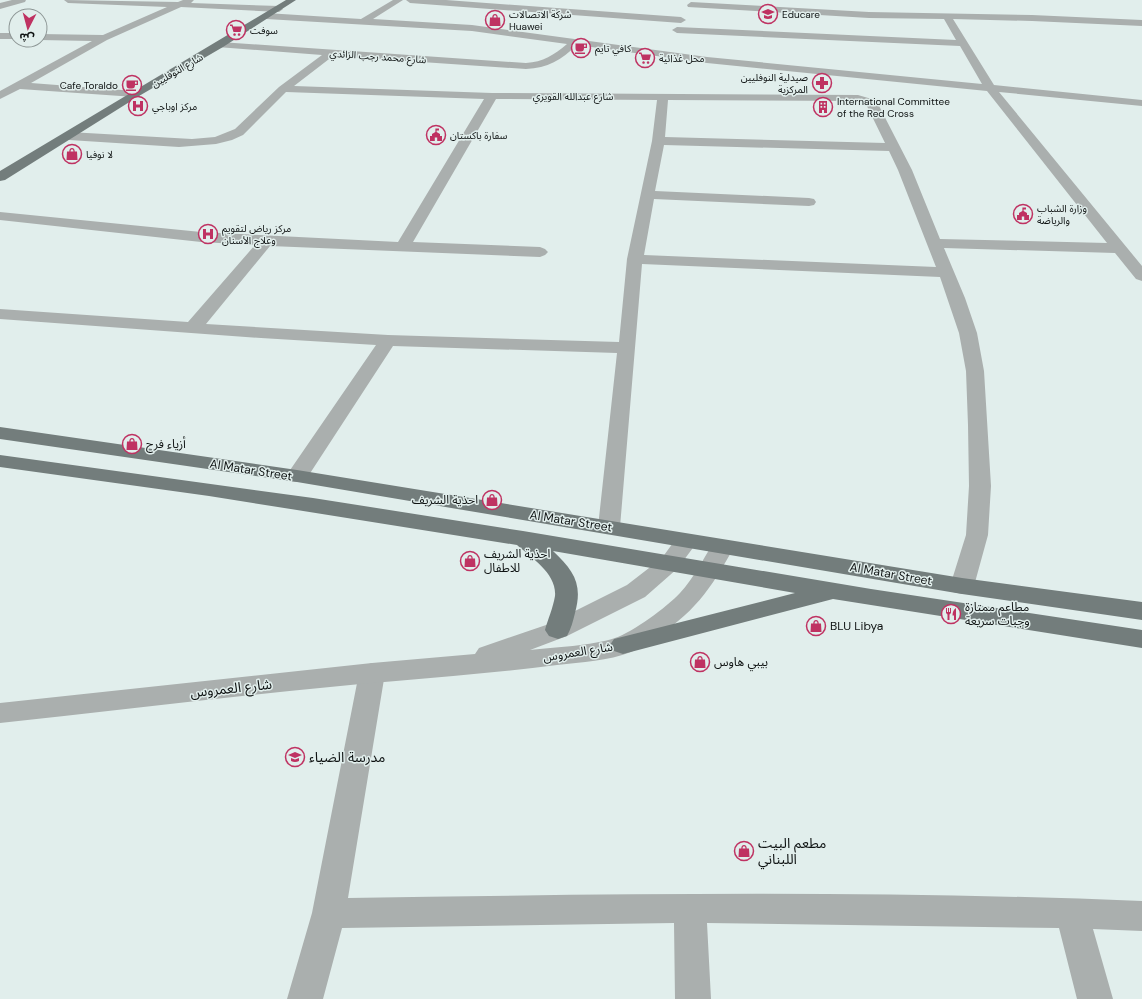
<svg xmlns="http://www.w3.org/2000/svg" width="1142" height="999" viewBox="0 0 1142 999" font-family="'DM Sans','Noto Sans Arabic',sans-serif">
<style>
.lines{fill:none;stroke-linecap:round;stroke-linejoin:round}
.minor{fill:#aaafae;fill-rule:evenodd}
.tertiary{fill:#aaafae;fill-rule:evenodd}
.primary{fill:#737d7c;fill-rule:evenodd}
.labels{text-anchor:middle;stroke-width:3;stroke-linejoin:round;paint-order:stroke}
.far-poi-label{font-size:10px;fill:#0e1212;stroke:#e1eeec;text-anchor:start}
.far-street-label{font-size:10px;fill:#0e1212;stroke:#e1eeec}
.poi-label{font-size:12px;fill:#0e1212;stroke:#e1eeec;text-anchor:start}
.street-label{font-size:12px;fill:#0e1212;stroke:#e1eeec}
.near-street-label{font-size:14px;fill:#0e1212;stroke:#e1eeec}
.near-poi-label{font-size:14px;fill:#0e1212;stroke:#e1eeec;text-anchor:start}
</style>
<rect width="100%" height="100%" fill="#e1eeec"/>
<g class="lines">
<!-- minor -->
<g class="minor">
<path d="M12,0H26L25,2L0,9V3Z"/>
<path d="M64,0L178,2L183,0H194L191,3L279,6L283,9L279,12L181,7L107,40L31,83L135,91L141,94L139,96L135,97L20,89L0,99V91L92,41L40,40V34L103,35L167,7L68,3Z"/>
<path d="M393,0H403L373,19L472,25L707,57L982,84L960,46L677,33L672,30L677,27L956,40L944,19L869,18L688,7L687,5L691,2L869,12L1032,15L1142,20V26L1032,21L953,19L994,85L1142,100V106L999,92L1142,266V281L1136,279L1115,253L944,248L965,298L977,333L984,371L991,486L988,535L974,586L971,592L962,594L953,592L950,586L966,535L969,486L968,425L966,371L959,333L940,277L642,264L620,527L617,532L609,534L601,532L598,527L617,353L393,346L305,481L297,482L289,481L286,476L376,345L261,338L0,319V309L188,322L255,245L201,242L0,220V212L201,232L398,242L484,99L286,92L243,135L232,140L216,144L179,147L69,140L65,139L63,136L65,133L69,132L192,139L215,137L235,129L279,87L322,55L217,47L215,45L217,43L220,42L526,63C543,62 554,55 567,44L472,31L266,19L261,16L266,13L361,19ZM577,45L707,63L987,91L1107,243L940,239L912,170L877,102L875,100L858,95L492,93L294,86L333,56L526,69C548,68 561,60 577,45ZM496,99L657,100L652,141L627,259L619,342L388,335L206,324L270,246L540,257L545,255L548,252L545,249L540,247L413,242ZM668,100L857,101L866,104L885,143L665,137ZM664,145L889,151L898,170L936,267L644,255L654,199L809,206L814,205L816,202L814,199L809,198L655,191Z"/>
<path d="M406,0H446L681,17L686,20L681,23L410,3Z"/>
<rect x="0" y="33" width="16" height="6"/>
<path d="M372,663L381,666L385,673L348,898C613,894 878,890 1142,901V931L1093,929L1113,999H1077L1059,928L707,923L711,999H675L674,923L342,928L323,999H287L312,913L359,673L363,666Z"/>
</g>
<!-- tertiary -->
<path class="tertiary" d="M686,534L694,536L698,541L678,568L645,597L567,636L530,650C555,647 591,646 615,638C633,632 667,607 680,593C694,578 703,559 714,542L722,540L730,542L734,547C711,589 693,615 651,640C645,644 638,649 631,652C608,661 582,662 557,665C504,672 450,676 396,681C264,692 132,709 0,723V703L372,663L475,654L479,648L549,624L627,585L662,558L678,536Z"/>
<!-- primary -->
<g class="primary">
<path d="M286,0H296L223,47L139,96L5,180L0,181V171Z"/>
<path d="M0,427L297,470L962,578L1142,602V620L962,594L297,482L0,439Z"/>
<path d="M0,455L313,498L523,531L871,589L1142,630V648L833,599L623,654L614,651L610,645L614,639L795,593L553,551C574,571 583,584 575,613C573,621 571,629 567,636L558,639L549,636L545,630C548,619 553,608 555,596C557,574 532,558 517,545L209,496L0,467Z"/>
</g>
</g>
<!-- icons -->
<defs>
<symbol id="school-ring" viewBox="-11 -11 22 22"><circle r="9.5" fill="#e1eeec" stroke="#bf3262" stroke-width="1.5"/><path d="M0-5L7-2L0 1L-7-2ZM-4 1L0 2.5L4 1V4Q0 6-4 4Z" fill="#bf3262"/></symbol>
<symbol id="shop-ring" viewBox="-11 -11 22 22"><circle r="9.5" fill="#e1eeec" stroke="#bf3262" stroke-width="1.5"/><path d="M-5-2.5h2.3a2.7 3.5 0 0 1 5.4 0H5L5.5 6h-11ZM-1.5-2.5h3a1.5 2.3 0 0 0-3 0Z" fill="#bf3262"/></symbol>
<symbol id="supermarket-ring" viewBox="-11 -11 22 22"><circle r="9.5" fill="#e1eeec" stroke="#bf3262" stroke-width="1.5"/><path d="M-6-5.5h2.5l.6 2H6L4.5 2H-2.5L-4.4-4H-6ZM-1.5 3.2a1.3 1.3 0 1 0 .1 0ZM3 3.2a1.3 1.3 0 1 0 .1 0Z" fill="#bf3262"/></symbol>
<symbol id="cafe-ring" viewBox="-11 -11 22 22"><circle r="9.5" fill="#e1eeec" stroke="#bf3262" stroke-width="1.5"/><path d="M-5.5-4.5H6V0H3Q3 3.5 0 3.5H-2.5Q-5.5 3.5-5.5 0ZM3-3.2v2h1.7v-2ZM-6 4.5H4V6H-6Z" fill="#bf3262"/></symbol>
<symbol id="pharmacy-ring" viewBox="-11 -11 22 22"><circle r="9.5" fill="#e1eeec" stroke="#bf3262" stroke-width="1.5"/><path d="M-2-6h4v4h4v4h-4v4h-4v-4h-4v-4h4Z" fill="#bf3262"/></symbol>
<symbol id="hospital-ring" viewBox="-11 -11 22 22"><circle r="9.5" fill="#e1eeec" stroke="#bf3262" stroke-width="1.5"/><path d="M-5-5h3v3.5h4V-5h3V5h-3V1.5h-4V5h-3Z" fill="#bf3262"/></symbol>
<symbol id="building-ring" viewBox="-11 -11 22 22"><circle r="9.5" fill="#e1eeec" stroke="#bf3262" stroke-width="1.5"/><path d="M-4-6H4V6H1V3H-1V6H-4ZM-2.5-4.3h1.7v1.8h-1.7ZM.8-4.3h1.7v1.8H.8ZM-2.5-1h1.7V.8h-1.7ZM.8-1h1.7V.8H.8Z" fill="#bf3262"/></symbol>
<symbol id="civic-ring" viewBox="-11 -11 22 22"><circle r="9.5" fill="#e1eeec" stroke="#bf3262" stroke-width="1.5"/><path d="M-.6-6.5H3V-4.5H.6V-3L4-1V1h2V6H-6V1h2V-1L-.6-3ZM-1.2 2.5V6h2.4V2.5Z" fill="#bf3262"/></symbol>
<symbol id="restaurant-ring" viewBox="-11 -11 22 22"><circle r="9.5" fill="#e1eeec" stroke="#bf3262" stroke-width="1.5"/><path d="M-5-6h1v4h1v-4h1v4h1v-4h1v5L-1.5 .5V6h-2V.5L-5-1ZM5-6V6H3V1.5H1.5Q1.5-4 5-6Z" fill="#bf3262"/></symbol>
</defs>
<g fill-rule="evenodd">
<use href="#school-ring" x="757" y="3" width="22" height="22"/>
<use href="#shop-ring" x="484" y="9" width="22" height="22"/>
<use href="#supermarket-ring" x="225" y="19" width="22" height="22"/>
<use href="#cafe-ring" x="570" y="37" width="22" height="22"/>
<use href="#supermarket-ring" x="634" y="47" width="22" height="22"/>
<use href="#pharmacy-ring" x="811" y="72" width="22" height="22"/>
<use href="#cafe-ring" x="121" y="74" width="22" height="22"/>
<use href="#hospital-ring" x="127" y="95" width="22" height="22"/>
<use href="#building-ring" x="812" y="96" width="22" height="22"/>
<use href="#civic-ring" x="425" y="124" width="22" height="22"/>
<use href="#shop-ring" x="61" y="143" width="22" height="22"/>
<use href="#civic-ring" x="1012" y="203" width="22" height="22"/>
<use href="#hospital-ring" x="197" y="223" width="22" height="22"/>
<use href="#shop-ring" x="121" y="433" width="22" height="22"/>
<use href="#shop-ring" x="481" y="489" width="22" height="22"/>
<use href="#shop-ring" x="459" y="550" width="22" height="22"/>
<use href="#restaurant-ring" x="940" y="603" width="22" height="22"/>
<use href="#shop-ring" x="805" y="615" width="22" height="22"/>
<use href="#shop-ring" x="689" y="651" width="22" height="22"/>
<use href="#school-ring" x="284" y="746" width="22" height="22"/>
<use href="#shop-ring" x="733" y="840" width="22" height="22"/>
</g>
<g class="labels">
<!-- far-poi labels -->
<g class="far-poi-label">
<text x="509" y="18">شركة الاتصالات<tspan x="509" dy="12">Huawei</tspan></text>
<text x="782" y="18">Educare</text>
<text x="250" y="34">سوفت</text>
<text x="595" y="52">كافي تايم</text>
<text x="659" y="62">محل غذائية</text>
<text x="808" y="81" text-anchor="end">صيدلية النوفليين<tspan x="808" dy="12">المركزية</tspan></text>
<text x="118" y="89" text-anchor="end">Cafe Toraldo</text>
<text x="837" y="105">International Committee<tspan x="837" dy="12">of the Red Cross</tspan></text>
<text x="152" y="110">مركز اوباجي</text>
<text x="450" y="139">سفارة باكستان</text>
<text x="86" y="158">لا نوفيا</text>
<text x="1037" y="212">وزارة الشباب<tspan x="1037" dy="12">والرياضة</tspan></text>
<text x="222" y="232">مركز رياض لتقويم<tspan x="222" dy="12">وعلاج الأسنان</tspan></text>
</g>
<!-- far-street labels -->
<g class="far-street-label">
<text transform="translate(378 56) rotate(4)" y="4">شارع محمد رجب الزائدي</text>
<text transform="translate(177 70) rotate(-30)" y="4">شارع النوفليين</text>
<text x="573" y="100">شارع عبدالله القويري</text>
</g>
<!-- poi labels -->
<g class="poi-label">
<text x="146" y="448">أزياء فرح</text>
<text x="478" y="504" text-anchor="end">احذية الشريف</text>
<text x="484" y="558">احذية الشريف<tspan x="484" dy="14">للاطفال</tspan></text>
<text x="965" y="611">مطاعم ممتازة<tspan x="965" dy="14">وجبات سريعة</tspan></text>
<text x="830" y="630">BLU Libya</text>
<text x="714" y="666">بيبي هاوس</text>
</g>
<!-- street labels -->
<g class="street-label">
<text transform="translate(251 470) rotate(9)" y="4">Al Matar Street</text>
<text transform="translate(571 521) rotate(9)" y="4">Al Matar Street</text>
<text transform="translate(891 574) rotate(10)" y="4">Al Matar Street</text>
<text transform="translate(578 652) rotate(-9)" y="4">شارع العمروس</text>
</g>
<!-- near-street labels -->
<g class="near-street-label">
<text transform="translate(231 688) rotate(-6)" y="5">شارع العمروس</text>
</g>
<!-- near-poi labels -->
<g class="near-poi-label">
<text x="309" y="762">مدرسة الضياء</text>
<text x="758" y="848">مطعم البيت<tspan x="758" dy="16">اللبناني</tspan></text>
</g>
</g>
<!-- north arrow -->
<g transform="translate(28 28) rotate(186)"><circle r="19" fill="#e1eeec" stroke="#8d9695"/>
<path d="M0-3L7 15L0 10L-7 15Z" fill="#bf3262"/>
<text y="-6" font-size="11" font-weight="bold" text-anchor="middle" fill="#0e1212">ش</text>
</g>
</svg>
